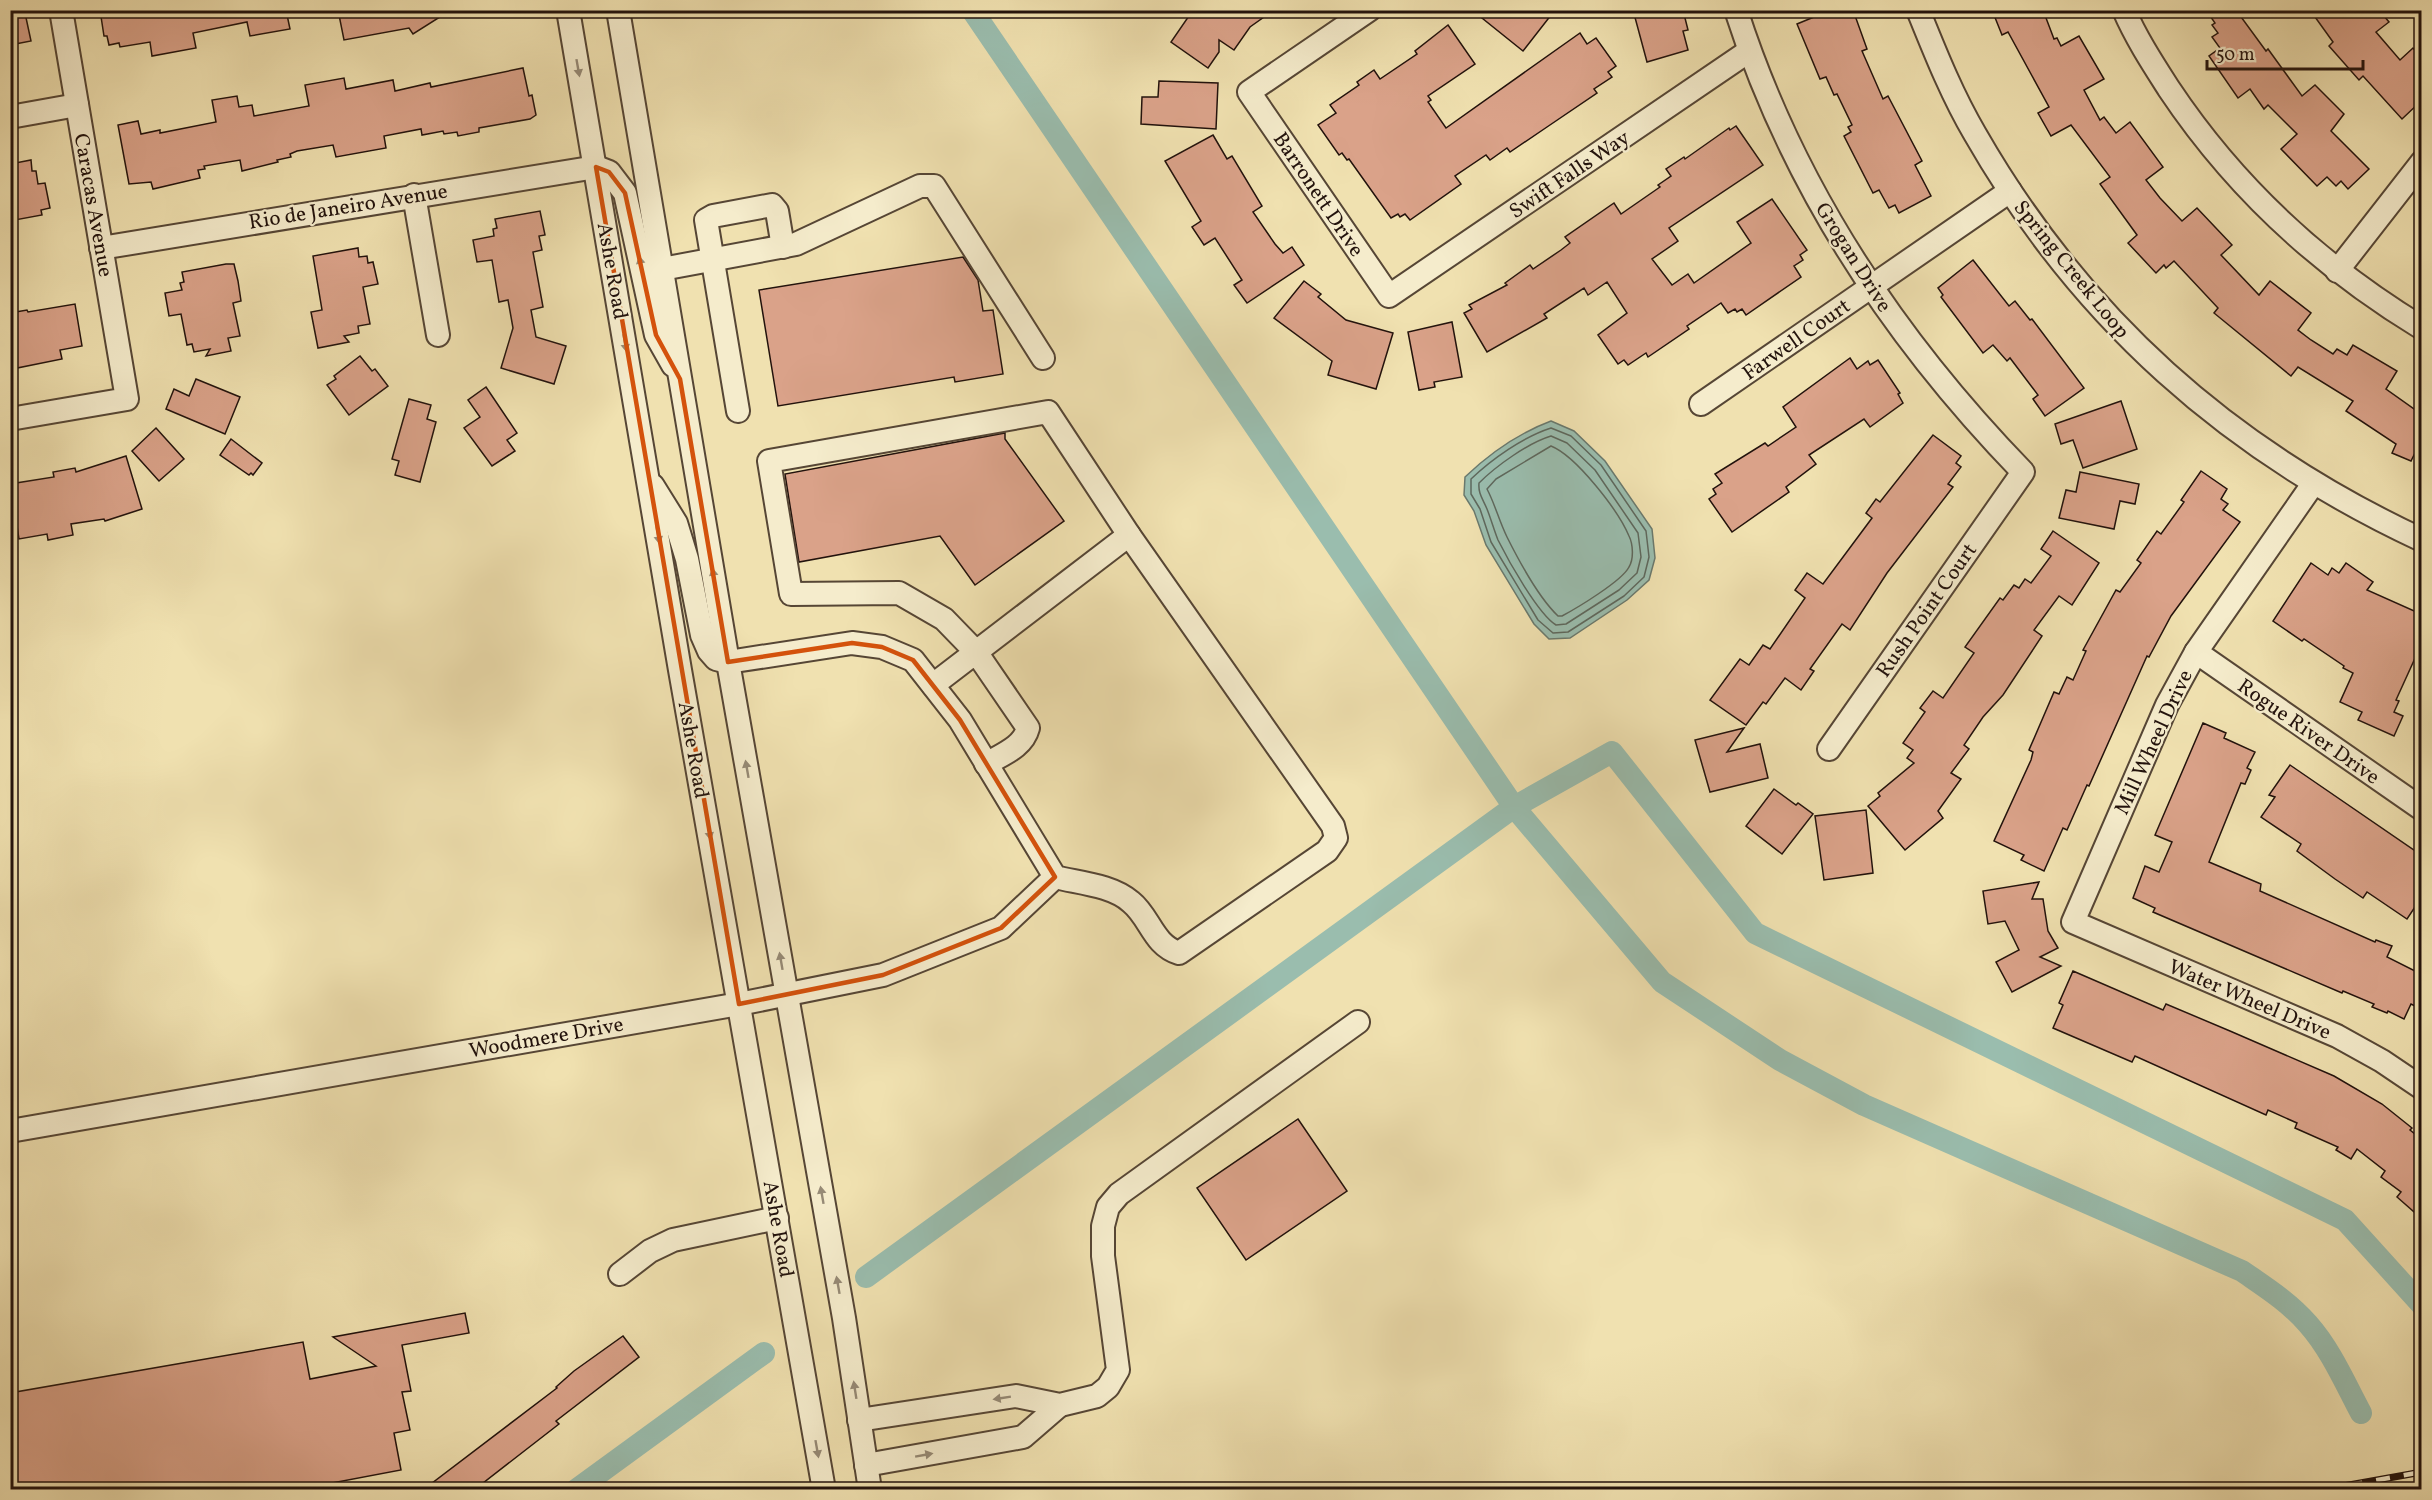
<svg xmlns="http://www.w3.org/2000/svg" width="2432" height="1500" viewBox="0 0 2432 1500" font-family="Vollkorn,serif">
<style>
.water{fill:#9abdae;stroke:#6a796d;stroke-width:1.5}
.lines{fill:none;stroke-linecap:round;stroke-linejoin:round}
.shore{stroke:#5e685d;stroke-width:1.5}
.canal{stroke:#9abdae;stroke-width:22}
.building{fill:#daa289;stroke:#22120c;stroke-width:1.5}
.minor-casing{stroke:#564635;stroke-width:26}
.minor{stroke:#f5eccc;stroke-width:22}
.rail-casing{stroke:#22120c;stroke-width:7}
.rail{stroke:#f5eccc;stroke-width:4.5;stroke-dasharray:14;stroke-linecap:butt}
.oneway{fill:#968a76}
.marked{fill:none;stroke:#d4520c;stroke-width:4.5;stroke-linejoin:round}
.labels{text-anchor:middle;stroke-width:4.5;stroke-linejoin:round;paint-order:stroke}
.street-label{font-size:21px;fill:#22120c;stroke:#f5eccc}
</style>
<rect width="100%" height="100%" fill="#f0e1b0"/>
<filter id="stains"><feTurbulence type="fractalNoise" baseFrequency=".00333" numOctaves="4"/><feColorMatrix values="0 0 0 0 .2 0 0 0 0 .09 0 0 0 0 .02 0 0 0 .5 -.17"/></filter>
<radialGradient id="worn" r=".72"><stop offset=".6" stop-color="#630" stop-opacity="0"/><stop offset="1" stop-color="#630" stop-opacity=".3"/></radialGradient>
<!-- water -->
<path class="water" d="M1551,421L1574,431L1605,461L1652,529L1655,558L1649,580L1627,600L1570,638L1549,639L1534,624L1486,545L1474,511L1464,495L1465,477C1489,454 1519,433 1551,421Z"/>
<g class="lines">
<!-- shore -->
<g class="shore">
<path d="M1551,428L1571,436L1601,465L1646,531L1649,557L1644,577L1624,596L1568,632L1553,633L1538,620L1491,542L1480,509L1471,494V479C1492,459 1523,437 1551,428Z"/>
<path d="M1551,436L1567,443L1595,470L1638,533L1641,557L1637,573L1619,590L1566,624L1556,625C1538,614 1508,560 1498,540C1494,530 1491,519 1487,509C1483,499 1478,494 1479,483C1496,466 1528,443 1551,436Z"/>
<path d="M1551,446C1576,456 1618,510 1629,536C1633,544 1634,559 1629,567C1622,581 1577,608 1562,616H1558C1538,597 1519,561 1507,537C1499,521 1495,504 1487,489L1496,479Z"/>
</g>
<!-- canal -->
<g class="canal">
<path d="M972,10L1514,807L1662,982L1780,1060L1864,1105L2242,1271C2265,1287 2289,1302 2308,1324C2331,1350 2345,1383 2361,1413"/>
<path d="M866,1277L1514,807L1612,752L1755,933L2345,1220L2422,1305"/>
<path d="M576,1490L764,1353"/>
</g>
</g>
<!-- building -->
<g class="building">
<path d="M100,10H286L290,29L250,36L247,22L193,33L196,48L152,56L150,42L120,47L119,43L109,45L107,36H104Z"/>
<path d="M338,10H451L413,34L409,28L344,40Z"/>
<path d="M1193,10H1274L1250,27L1234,50L1219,40V52L1208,68L1171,42Z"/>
<path d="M1472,10H1555L1523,51Z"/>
<path d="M1633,10H1683L1688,30L1683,31L1688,50L1647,62Z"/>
<path d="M1812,10H1853L1867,49L1862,51L1883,99L1888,96L1922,161L1915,165L1931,196L1899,213L1895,205L1889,208L1879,190L1873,193L1844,136L1851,132L1848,127L1852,125L1837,94L1834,95L1826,77L1820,79L1797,24L1814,17Z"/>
<path d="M1992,10H2043L2054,39L2057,38L2061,46L2079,36L2104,79L2084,90L2100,120L2104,117L2116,133L2130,122L2163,167L2146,180L2160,198L2182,221L2197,208L2232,245L2221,255L2259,295L2270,281L2311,313L2298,330L2311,340L2333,354L2337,349L2347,355L2353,345L2397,371L2386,389L2421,414V456L2415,453L2411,461L2392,453L2396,444L2346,411L2353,401L2298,367L2291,376L2214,313L2218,308L2174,261L2166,268L2164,265L2156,273L2128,243L2137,235L2100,184L2110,177L2071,125L2051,136L2038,113L2049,107L2008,32L2002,35Z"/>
<path d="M2206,10H2236L2266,51L2268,49L2302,96L2315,85L2344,114L2331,131L2369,169L2348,189L2341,181L2336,186L2327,177L2317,186L2281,149L2297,134L2268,105L2264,109L2250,89L2238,98L2209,56L2220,48L2212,37L2218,33L2212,25L2215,23Z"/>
<path d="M2310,10H2379L2389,22L2376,32L2400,60L2413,48L2421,57V101L2402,119L2363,76L2359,80L2329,46L2333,42Z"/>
<path d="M25,13L31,41L10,45V16Z"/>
<path d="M1448,25L1475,64L1428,96L1431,100L1428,102L1446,128L1580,33L1587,44L1596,38L1616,66L1608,72L1612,77L1594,89L1597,93L1547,127L1510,152L1507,148L1490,160L1486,155L1455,176L1461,184L1410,220L1405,214L1400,217L1398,214L1391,218L1349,159L1347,160L1342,153L1339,155L1318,125L1336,113L1330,105L1359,85L1357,82L1374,70L1380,79L1417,54L1415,51Z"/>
<path d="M523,68L529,96L532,95L536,115L530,119L479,128V132L458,136L457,132L444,134L443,131L422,135L421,129L384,136L386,148L336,157L333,145L297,151L290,154L291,157L277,160L278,162L242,171L240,160L204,166L205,169L198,170L200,178L153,189L151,182L129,184L118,125L138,121L141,134L160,130V133L216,122L212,100L237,96L239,107L252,105L254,116L309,106L305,85L344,78L346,89L393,80L395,91L430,83L431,87Z"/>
<path d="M1159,81L1218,83L1216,129L1141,124L1142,97H1158Z"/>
<path d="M1736,126L1763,165L1669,228L1678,241L1652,259L1672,285L1688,274L1694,283L1751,243L1737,222L1772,199L1807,250L1800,255L1803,260L1794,266L1801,277L1746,315L1742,309L1737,312L1735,309L1728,313L1721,303L1687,326L1689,329L1648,357L1646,353L1628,365L1624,360L1618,364L1598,335L1627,313L1607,282L1588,295L1584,288L1544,314L1547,318L1487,352L1464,313L1472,309L1469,305L1507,285L1505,283L1530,265L1533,269L1561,250L1570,243L1565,237L1614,203L1621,214L1660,187L1658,185L1671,176L1666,169L1684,157L1685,159L1729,128L1730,130Z"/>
<path d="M1213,135L1227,159L1232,156L1262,206L1253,212L1275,244L1283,253L1292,247L1304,265L1247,303L1234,285L1242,280L1215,238L1204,245L1192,227L1201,221L1165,161Z"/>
<path d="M31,160L32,171H36L38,184L45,183L50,208L41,210L42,215L15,220L10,196V164Z"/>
<path d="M540,211L545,235L539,236L542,250L533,252L543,307L531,310L536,337L566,346L554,384L501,368L513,328L508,300L499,302L492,260L477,262L473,240L494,236L493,229L497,228L495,219Z"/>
<path d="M358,248L359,257L367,256L368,263L373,262L378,284L363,287L370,324L358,326L359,333L344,336L349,342L318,348L311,312L322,310L313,256Z"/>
<path d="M963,257L978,280L983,311L993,310L1003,374L955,382L954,377L778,406L759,290Z"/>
<path d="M1973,260L2009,306L2015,301L2030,320L2032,319L2084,388L2045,416L2033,399L2038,395L2010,358L2007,361L1993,345L1983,353L1941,297L1943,295L1938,288Z"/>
<path d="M226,264H234L238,281L241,301L233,303L240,336L228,338L231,351L206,356L210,349L194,352L192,344L187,345L181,314L169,316L165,293L182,290L180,283L184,282L182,272Z"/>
<path d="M1304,281L1321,294L1318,297L1346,320L1393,333L1376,389L1328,375L1332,361L1274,318Z"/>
<path d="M75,304L82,346L60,350L62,359L17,368L13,346H10V313L27,310L28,312Z"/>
<path d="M1452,322L1462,377L1434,382L1435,387L1419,390L1408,332Z"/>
<path d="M360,356L372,371L375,369L388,386L349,415L327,385L336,379L334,376Z"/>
<path d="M1850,358L1857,369L1868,361L1870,365L1878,360L1900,393L1898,394L1903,403L1870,427L1864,419L1809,455L1816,464L1786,487L1789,492L1732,532L1709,499L1716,494L1713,489L1722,483L1715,474L1765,443L1768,446L1796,427L1783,407Z"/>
<path d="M196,379L240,397L225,434L166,409L174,389L189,396Z"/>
<path d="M486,387L517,433L507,440L515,451L492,466L464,428L480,417L468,400Z"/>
<path d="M409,399L431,405L427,419L436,422L420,482L395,475L399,461L392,459Z"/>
<path d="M2121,401L2137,449L2083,468L2073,440L2061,444L2055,424Z"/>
<path d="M156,428L184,459L159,481L132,451Z"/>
<path d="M1005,433V439L1064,521L975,585L940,536L799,562L785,474Z"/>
<path d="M1933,435L1961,456L1956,463L1961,467L1948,484L1953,487L1887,573L1850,630L1842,624L1810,669L1814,671L1801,690L1785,678L1766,704L1763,702L1746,725L1710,700L1740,659L1749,665L1763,645L1770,649L1805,598L1795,590L1807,573L1823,584L1872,518L1866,513L1876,499L1880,502Z"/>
<path d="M231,439L262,463L253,475L251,473L249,475L220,455Z"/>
<path d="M126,456L142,509L105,521L104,519L71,524L73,535L48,540L47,534L19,539L17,526L10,527V484L54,477L53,472L75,468L76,472Z"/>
<path d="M2201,471L2227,489L2221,499L2228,504L2223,510L2240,522L2171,616L2149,657L2147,656L2089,786L2087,785L2067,830L2063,828L2044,871L2021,860L2024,855L1994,841L2031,760L2033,752L2029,750L2054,692L2059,694L2067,677L2073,680L2086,651L2083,650L2116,590L2120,592L2141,563L2137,560L2157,531L2161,534L2184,502L2181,500Z"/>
<path d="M2080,472L2139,484L2135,504L2120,501L2114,529L2059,518L2066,490L2076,492Z"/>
<path d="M2053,531L2099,563L2072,605L2059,596L2034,630L2042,636L2003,695L1983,717L1964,745L1969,749L1951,773L1961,779L1938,811L1943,818L1905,850L1868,806L1880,796L1878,793L1914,763L1907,758L1913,750L1903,743L1925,712L1920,708L1933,691L1943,698L1974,653L1965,647L2000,598L2003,600L2014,585L2019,588L2025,579L2031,583L2051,556L2041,549Z"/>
<path d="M2311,563L2328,575L2332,568L2339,573L2346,563L2373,582L2367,590L2421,614V645L2396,700L2399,701L2394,712L2403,716L2394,736L2358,720L2362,712L2340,702L2353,673L2343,668L2344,666L2304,639L2302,641L2273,621Z"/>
<path d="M2203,723L2226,733L2224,738L2255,752L2247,768L2251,770L2245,784L2241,783L2209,862L2261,884L2260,891L2375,942L2376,940L2392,946L2387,957L2421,974V1009L2411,1004L2404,1019L2388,1011L2387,1013L2372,1007L2374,1004L2343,991L2342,993L2153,912L2155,908L2133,898L2145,866L2159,872L2172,842L2155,835Z"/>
<path d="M1744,728L1727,752L1760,744L1768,778L1710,792L1695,740Z"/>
<path d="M2290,765L2421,855V898L2407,919L2367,892L2363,898L2335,879L2297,851L2301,844L2261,817L2275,797L2269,795Z"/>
<path d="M1774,789L1796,805L1798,803L1813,814L1782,854L1746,826Z"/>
<path d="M1866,810L1873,873L1824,880L1815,816Z"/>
<path d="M2039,882L2032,899H2043L2048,931L2058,948L2040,957L2061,966L2012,992L1996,962L2019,950L2005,921L1988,924L1983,891Z"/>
<path d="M2073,971L2163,1010L2166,1004L2230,1031L2334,1076L2382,1104L2412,1128L2410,1130L2421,1139V1218L2397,1197L2401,1192L2381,1177L2385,1171L2357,1149L2351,1159L2336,1150L2338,1147L2295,1128L2297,1123L2268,1110L2266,1115L2135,1056L2132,1062L2053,1028L2063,1005L2059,1003Z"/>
<path d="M1298,1119L1347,1191L1246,1260L1197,1188Z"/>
<path d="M465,1313L469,1333L402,1345L411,1391L402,1392L410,1430L394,1433L401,1470L295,1490H10V1393L303,1342L310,1379L376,1366L333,1337Z"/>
<path d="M623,1336L639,1357L556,1421L559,1424L474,1490H423L557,1388L556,1387L574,1371Z"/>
</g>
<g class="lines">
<defs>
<g id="minor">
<path d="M568,10L680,670L824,1490"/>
<path d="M618,10L728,662L844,1318L870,1490"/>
<path d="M1369,10L1249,92L1389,296L1749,51"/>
<path d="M1736,10C1793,188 1894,339 2023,472L1829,749"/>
<path d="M1918,10C1935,52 1952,95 1975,134C2081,319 2229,450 2422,540"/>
<path d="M2124,10C2136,38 2153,64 2169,89C2235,188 2320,266 2422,328"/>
<path d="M10,117L77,105"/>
<path d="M414,195L438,335"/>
<path d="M101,248L596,167L609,172L625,193L656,335L673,365"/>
<path d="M662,269L796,244L920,186H934L1043,358"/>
<path d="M2337,271L2422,162"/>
<path d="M1701,404L2010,191"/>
<path d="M738,411L706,220L713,216L772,205L777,211L783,247"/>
<path d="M10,419L127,399L61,10"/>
<path d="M2313,484L2196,652L2167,705L2073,922L2337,1036L2382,1061L2422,1088"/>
<path d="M653,486L676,523L687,559L702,635L709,651L716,659L728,662L852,643L882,647L913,660L960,720L1055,877C1079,883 1112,885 1131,902C1150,917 1153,945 1179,953L1327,851L1336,838L1333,826L1129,535"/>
<path d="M2196,652L2422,809"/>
<path d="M933,685L1129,535L1048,412L769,461L791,594L899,593L944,619L976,652L1028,728C1023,747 1003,754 986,764"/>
<path d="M10,1131L739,1004L883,975L1001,928L1055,877"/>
<path d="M620,1274L650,1251L673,1240L777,1218"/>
<path d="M859,1420L1016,1396L1060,1405L1097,1396L1108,1387L1118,1370L1103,1256V1226L1108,1207L1119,1194L1358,1022"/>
<path d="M866,1465L1023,1437L1060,1405"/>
</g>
</defs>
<!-- minor casing -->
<use href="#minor" class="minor-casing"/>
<!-- minor -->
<use href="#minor" class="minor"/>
<defs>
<path id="rail" d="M2321,1490L2422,1472"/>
</defs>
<!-- rail casing -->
<use href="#rail" class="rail-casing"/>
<!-- rail -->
<use href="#rail" class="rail"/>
</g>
<!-- one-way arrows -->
<defs><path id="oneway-solid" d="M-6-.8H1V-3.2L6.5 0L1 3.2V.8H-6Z" transform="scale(1.5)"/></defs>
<g class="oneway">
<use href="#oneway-solid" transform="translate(578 68) rotate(80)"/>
<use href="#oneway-solid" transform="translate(641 265) rotate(-102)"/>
<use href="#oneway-solid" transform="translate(625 343) rotate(80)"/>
<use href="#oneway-solid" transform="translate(658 535) rotate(80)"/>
<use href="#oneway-solid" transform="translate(714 577) rotate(-100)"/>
<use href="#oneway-solid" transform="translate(747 769) rotate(-100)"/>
<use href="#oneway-solid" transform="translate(709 831) rotate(80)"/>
<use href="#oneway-solid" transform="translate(781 961) rotate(-100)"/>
<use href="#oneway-solid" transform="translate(822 1195) rotate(-100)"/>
<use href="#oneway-solid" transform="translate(838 1285) rotate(-100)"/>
<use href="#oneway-solid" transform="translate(855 1390) rotate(-99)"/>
<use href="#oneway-solid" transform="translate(1002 1398) rotate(171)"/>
<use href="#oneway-solid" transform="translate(817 1449) rotate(80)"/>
<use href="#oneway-solid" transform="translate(924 1455) rotate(-10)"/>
</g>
<!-- marked area -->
<path class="marked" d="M596,167L609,172L625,193L656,335L680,379L728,662L852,643L882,647L913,660L960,720L1055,877L1001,928L883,975L739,1004Z"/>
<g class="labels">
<!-- street labels -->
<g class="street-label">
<text transform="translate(1569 174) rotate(-34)" y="7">Swift Falls Way</text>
<text transform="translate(1319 194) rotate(56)" y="7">Barronett Drive</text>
<text transform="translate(94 205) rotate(80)" y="7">Caracas Avenue</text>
<text transform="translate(348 206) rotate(-9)" y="7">Rio de Janeiro Avenue</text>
<text transform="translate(1854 257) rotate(58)" y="7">Grogan Drive</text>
<text transform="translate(2072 269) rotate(51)" y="7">Spring Creek Loop</text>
<text transform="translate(613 271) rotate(80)" y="7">Ashe Road</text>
<text transform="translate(1796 339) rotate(-35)" y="7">Farwell Court</text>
<text transform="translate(1926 610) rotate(-55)" y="7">Rush Point Court</text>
<text transform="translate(2309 731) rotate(35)" y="7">Rogue River Drive</text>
<text transform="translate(2153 742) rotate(-65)" y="7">Mill Wheel Drive</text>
<text transform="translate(694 750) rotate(80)" y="7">Ashe Road</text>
<text transform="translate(2250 999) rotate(23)" y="7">Water Wheel Drive</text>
<text transform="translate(546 1037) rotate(-10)" y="7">Woodmere Drive</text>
<text transform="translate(779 1229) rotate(80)" y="7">Ashe Road</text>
</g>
</g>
<!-- margin -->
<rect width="2432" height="1500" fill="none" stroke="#f0e1b0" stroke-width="36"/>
<rect x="12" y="12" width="2408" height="1476" fill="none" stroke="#22120c" stroke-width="3"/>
<rect x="18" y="18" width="2396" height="1464" fill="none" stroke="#22120c" stroke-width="1.5"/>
<!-- scale -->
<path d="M2207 60v9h156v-9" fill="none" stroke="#22120c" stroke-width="3"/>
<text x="2216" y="60" font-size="18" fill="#22120c" stroke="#f5eccc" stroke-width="4.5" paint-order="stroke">50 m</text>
<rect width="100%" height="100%" filter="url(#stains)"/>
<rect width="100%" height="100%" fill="url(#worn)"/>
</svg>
